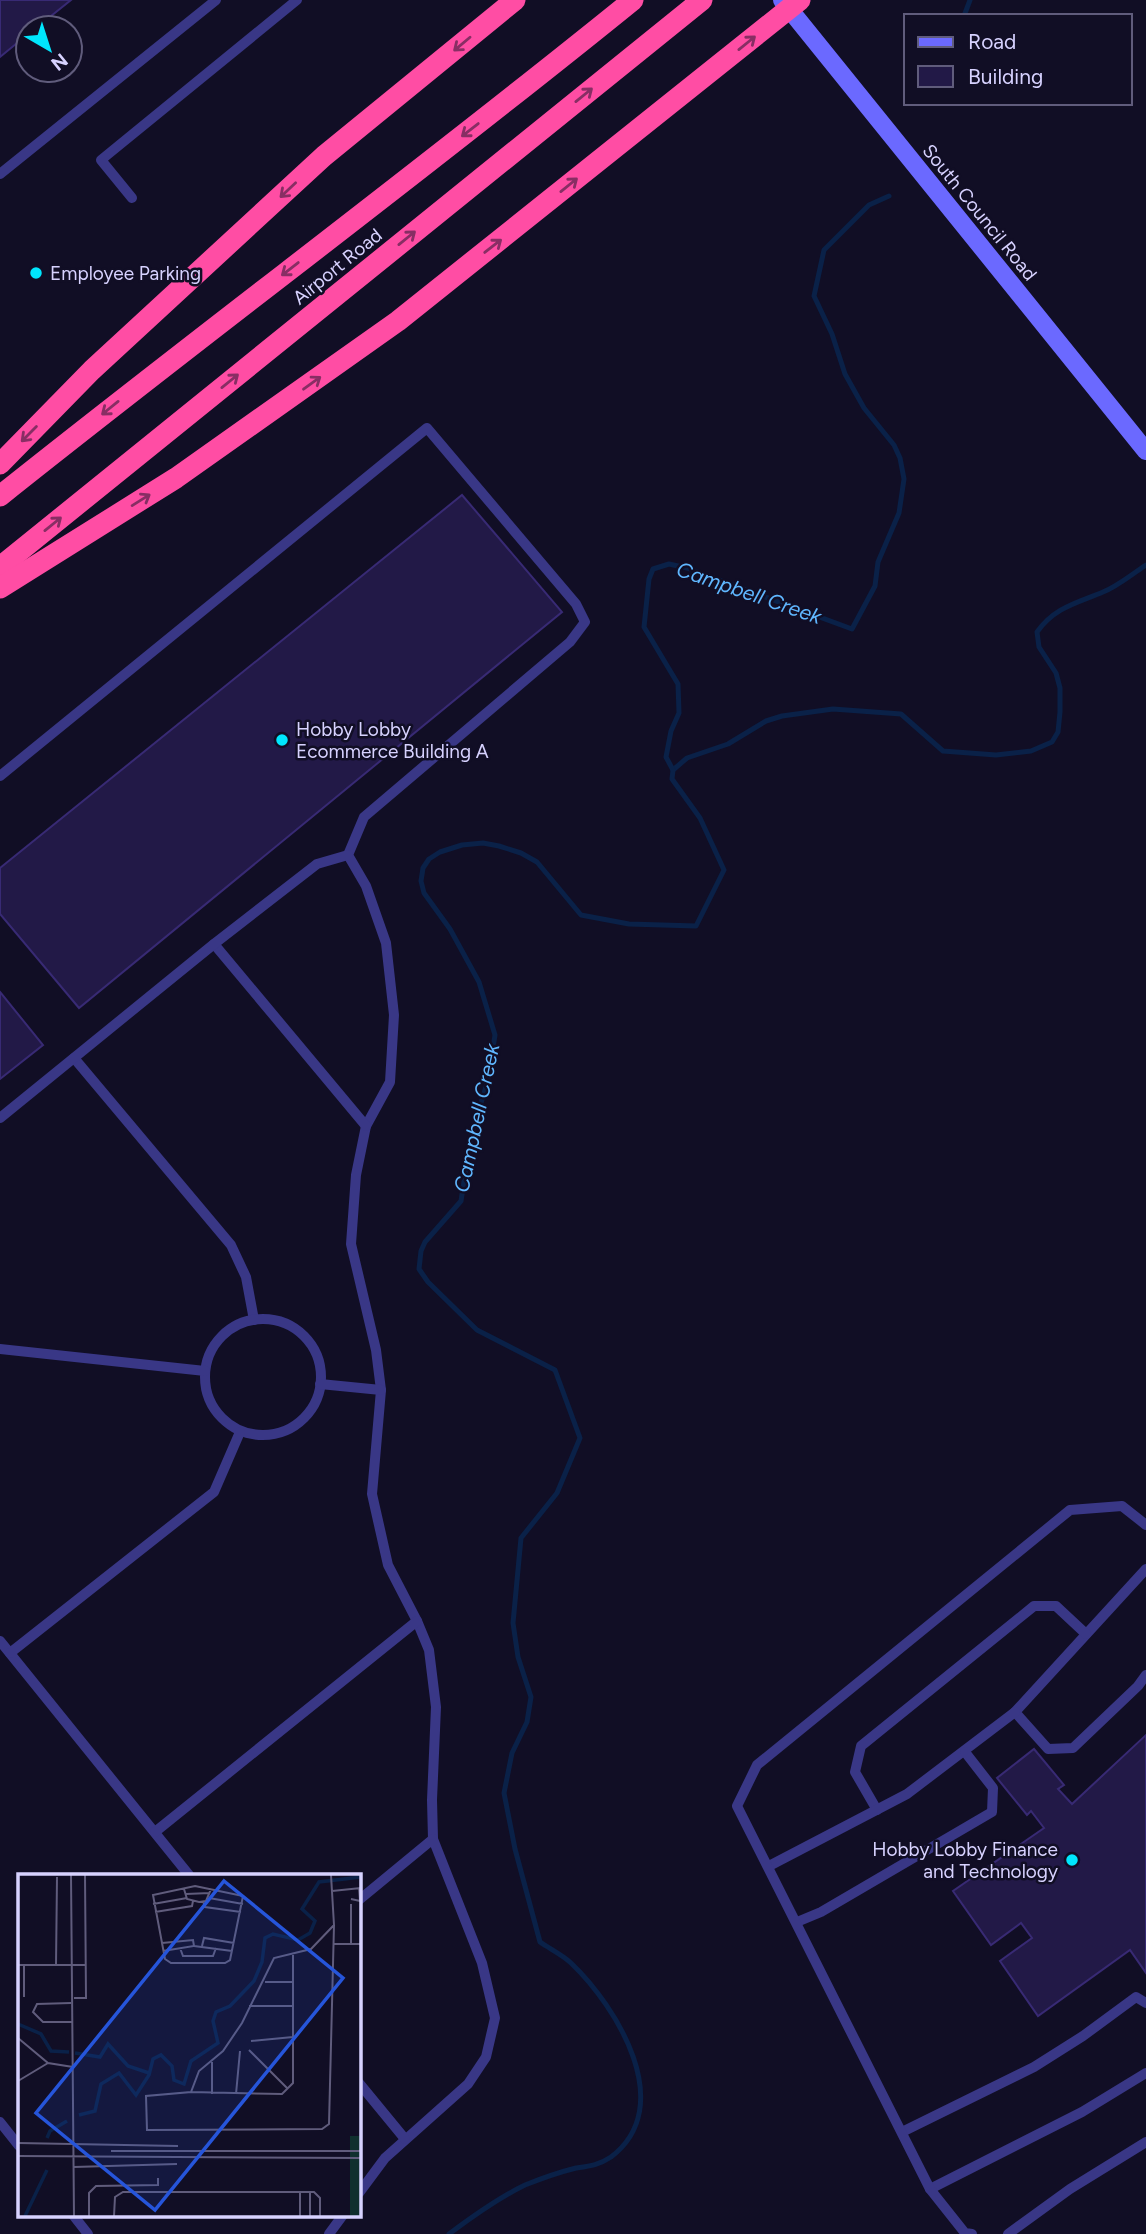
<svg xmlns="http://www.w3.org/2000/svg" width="1146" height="2234" viewBox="0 0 1146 2234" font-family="Figtree,sans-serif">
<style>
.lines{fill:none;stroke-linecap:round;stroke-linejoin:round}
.stream{stroke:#0a2148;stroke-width:5}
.building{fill:#221947;stroke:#382a74;stroke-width:2}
.service{stroke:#393786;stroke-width:10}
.secondary{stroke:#6b69ff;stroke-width:18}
.motorway{stroke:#ff4da4;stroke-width:21}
.oneway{stroke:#882e64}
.poi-dot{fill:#00e6fd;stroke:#110e25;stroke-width:2.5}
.labels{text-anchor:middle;stroke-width:5;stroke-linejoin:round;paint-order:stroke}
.street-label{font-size:19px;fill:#d7d2ff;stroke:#110e25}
.poi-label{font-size:19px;fill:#d7d2ff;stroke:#110e25;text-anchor:start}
.water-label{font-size:21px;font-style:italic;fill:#60b7ff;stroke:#110e25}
.inset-river{fill:none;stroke:#0a2148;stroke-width:3.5}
.inset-road{fill:none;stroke:#605c7c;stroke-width:2}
.view{fill:#2655da;fill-opacity:0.15;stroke:#2655da;stroke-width:3.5}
.inset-edge{fill:none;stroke:#d7d2ff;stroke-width:3.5}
</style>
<rect width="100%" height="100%" fill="#110e25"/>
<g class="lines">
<!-- stream -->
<g class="stream">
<path d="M964,16L970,0"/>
<path d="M673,770L687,758L728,744L766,721L782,716L833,709L901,714L943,751L996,755L1031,751L1052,742L1058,732L1060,712V688L1056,673L1039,647L1037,632C1055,607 1077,603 1103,592C1118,586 1132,574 1146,565"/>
<path d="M449,2234C473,2216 498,2198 525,2185C540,2179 560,2172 576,2168C590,2166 599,2165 611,2157C678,2106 617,2007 571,1963C563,1955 550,1949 540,1942L515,1849L504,1793L512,1753L527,1722L531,1697L518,1657L513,1623L521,1538L557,1493L580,1438L555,1370L477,1330L428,1282L419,1269L421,1251L425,1242L461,1201L471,1136L488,1080L495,1035L479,982L450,929L424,893L421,881L423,868L429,859L440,852L462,845L483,843L499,846L521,853L537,862L581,915L629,924L696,926L724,870L700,818L672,779L673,770L666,757L671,731L679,713L678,684L644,627L649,579L653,569L669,564L687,568L852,629L875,586L878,562L899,513L904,479L900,458L894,445L864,408L845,374L832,334L814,296L824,250L869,205L889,196"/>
</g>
</g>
<!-- building -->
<g class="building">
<path d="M0,0H71L36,28H28V34L0,57Z"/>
<path d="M462,495L562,612L79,1008L0,914V868Z"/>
<path d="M0,992L43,1045L0,1079Z"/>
<path d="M1146,1735V1973L1130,1950L1038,2016L1000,1961L1032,1938L1021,1923L991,1945L953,1891L1044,1828L1031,1811L1027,1815L997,1778L1034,1749L1064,1785L1058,1789L1072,1804Z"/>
</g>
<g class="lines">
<!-- service -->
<g class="service">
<path d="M0,174L216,0"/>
<path d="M132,198L101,160L297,0"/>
<path d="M0,776L427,428L576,604L585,622L570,642L364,817L348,855L366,886L386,943L394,1015L390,1082L366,1126L356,1175L351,1244L376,1350L381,1390L372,1494L388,1565L417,1621L429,1650L436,1707L432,1800L433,1839L482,1963L495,2018L486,2057L468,2084L385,2158L359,2193"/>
<path d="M214,944L366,1126"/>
<path d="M74,1058L231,1245L246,1277L254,1320"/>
<path d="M0,1118L214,944L317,864L348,855"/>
<circle cx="263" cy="1377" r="58"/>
<path d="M0,1349L205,1371"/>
<path d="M320,1384L381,1390"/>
<path d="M1146,1569L1015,1712L1048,1749L1073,1748L1138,1686L1146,1675"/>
<path d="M0,1641L189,1875"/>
<path d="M10,1653L214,1492L240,1432"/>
<path d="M877,1810L855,1772L861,1746L1034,1606H1056L1086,1634"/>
<path d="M155,1832L417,1621"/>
<path d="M769,1866L907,1794L1015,1712"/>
<path d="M359,1900L433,1839"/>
<path d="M797,1922L821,1912L992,1812L993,1788L965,1752"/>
<path d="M359,2083L405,2139"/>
<path d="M0,2122L19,2146"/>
<path d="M902,2132L1034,2067L1083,2036L1136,1997L1146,2003"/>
<path d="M930,2189L1082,2112L1146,2073"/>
<path d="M73,2215L88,2234"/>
<path d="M329,2234L343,2215"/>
<path d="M972,2234L965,2233L930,2189L737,1806L757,1765L1070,1510L1122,1506L1146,1525"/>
<path d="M1008,2234L1070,2189L1146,2142"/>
</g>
<!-- secondary -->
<path class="secondary" d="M782,0L1146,451"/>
<!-- motorway -->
<g class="motorway">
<path d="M0,464L92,370L324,156L515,0"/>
<path d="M0,496C209,329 425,169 633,0"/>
<path d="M0,567L702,0"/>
<path d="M0,588L176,478L398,321L800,0"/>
</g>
</g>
<!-- one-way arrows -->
<defs><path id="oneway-shaft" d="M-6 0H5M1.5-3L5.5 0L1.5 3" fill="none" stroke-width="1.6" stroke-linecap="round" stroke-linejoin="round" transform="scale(1.75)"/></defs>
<g class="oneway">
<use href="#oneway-shaft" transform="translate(747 43) rotate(-39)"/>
<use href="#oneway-shaft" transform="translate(462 44) rotate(140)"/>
<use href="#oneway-shaft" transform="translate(584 95) rotate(-39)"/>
<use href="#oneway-shaft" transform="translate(470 130) rotate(142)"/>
<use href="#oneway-shaft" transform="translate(569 185) rotate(-39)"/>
<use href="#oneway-shaft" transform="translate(288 190) rotate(137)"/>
<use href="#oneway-shaft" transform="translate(407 238) rotate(-39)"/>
<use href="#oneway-shaft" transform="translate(493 246) rotate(-38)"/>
<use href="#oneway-shaft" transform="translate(290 269) rotate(142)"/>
<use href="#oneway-shaft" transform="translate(230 381) rotate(-39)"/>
<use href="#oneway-shaft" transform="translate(312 383) rotate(-36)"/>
<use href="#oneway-shaft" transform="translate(110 408) rotate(141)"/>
<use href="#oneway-shaft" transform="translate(29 434) rotate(135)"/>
<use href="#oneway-shaft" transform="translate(141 500) rotate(-32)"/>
<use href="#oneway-shaft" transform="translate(53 524) rotate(-39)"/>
</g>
<!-- markers -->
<g class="poi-dot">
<circle cx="36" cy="273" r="7"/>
<circle cx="282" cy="740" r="7"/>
<circle cx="1072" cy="1860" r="7"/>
</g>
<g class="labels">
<!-- street labels -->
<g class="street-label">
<text transform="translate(980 212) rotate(51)" y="7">South Council Road</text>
<text transform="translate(337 266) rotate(-39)" y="7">Airport Road</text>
</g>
<!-- poi labels -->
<g class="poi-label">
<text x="50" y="280">Employee Parking</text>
<text x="296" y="736">Hobby Lobby<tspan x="296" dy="22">Ecommerce Building A</tspan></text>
<text x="1058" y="1856" text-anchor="end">Hobby Lobby Finance<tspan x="1058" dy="22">and Technology</tspan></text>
</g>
<!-- water labels -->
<g class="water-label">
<text transform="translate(749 593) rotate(19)" y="7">Campbell Creek</text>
<text transform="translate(477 1118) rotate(-78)" y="7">Campbell Creek</text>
</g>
</g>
<!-- overview -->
<g transform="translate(18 1874)">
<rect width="343" height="343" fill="#110e25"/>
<path d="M332,262H343V342H332Z" fill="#102f2e"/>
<path class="inset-river" d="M0,150L23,160L33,177L51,178M57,179L82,183L90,170L110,192L131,199M61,241L77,237L83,210L101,199L118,221L131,201L135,185L143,181L154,192L156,206L166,210L173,187L200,169L195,147L198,138L212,132L236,107L244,88L247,64L255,60L280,66L292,59L297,47L284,35L301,8L343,3M29,264L32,257L49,247M7,342L29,296"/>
<path class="inset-road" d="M53,1L56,342M313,1L316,51L293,75L256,84L224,149L205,177L181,197L173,218L128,222L129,256L304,255L311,250L316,51M177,12L225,22L212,86L207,89H153L147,85L135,21ZM166,15L169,25L181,28L188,27L193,15M314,17L343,14M168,20L192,19M191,24L225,30M333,25L342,27L341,14M185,27L187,33L223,38M135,30L169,24M137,38L174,32L175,27M144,69L175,66L176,72L145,77M316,70H343M333,70V30M176,72L214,77M184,72L186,64L216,69M162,74L165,82H195L198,74M0,91H67M38,91L39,3M247,108H275M6,123V91M56,124H68L67,1M53,129L19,130L15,138L25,148H55M231,132H275M0,164L30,189L55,193M233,167L275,163M231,176L270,215M194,188V220M0,207L30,189M173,218L264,220L275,209V79M218,220L222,177M0,269L160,272M93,277H343M0,282L343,284M56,293L159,290M282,318V342M292,318V342M71,342V319L78,312L140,311V304M96,342L97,323L105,318H296L302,324V342"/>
<path class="view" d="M206,7L325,104L137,336L18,239Z"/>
<rect width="343" height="343" class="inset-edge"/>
</g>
<!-- legend -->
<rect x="904" y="14" width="228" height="91" fill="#110e25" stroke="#605c7c" stroke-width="2"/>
<rect x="918" y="37" width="35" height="10" fill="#6b69ff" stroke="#605c7c" stroke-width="2"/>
<text x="968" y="49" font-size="21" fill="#d7d2ff">Road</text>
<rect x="918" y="66" width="35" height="21" fill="#221947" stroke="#605c7c" stroke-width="2"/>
<text x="968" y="84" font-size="21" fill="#d7d2ff">Building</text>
<!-- north arrow -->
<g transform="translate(49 49) rotate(141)"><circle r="33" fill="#110e25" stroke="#605c7c" stroke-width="2"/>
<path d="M0-5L12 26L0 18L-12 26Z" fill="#00e6fd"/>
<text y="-10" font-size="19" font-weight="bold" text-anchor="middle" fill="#d7d2ff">N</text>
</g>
</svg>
